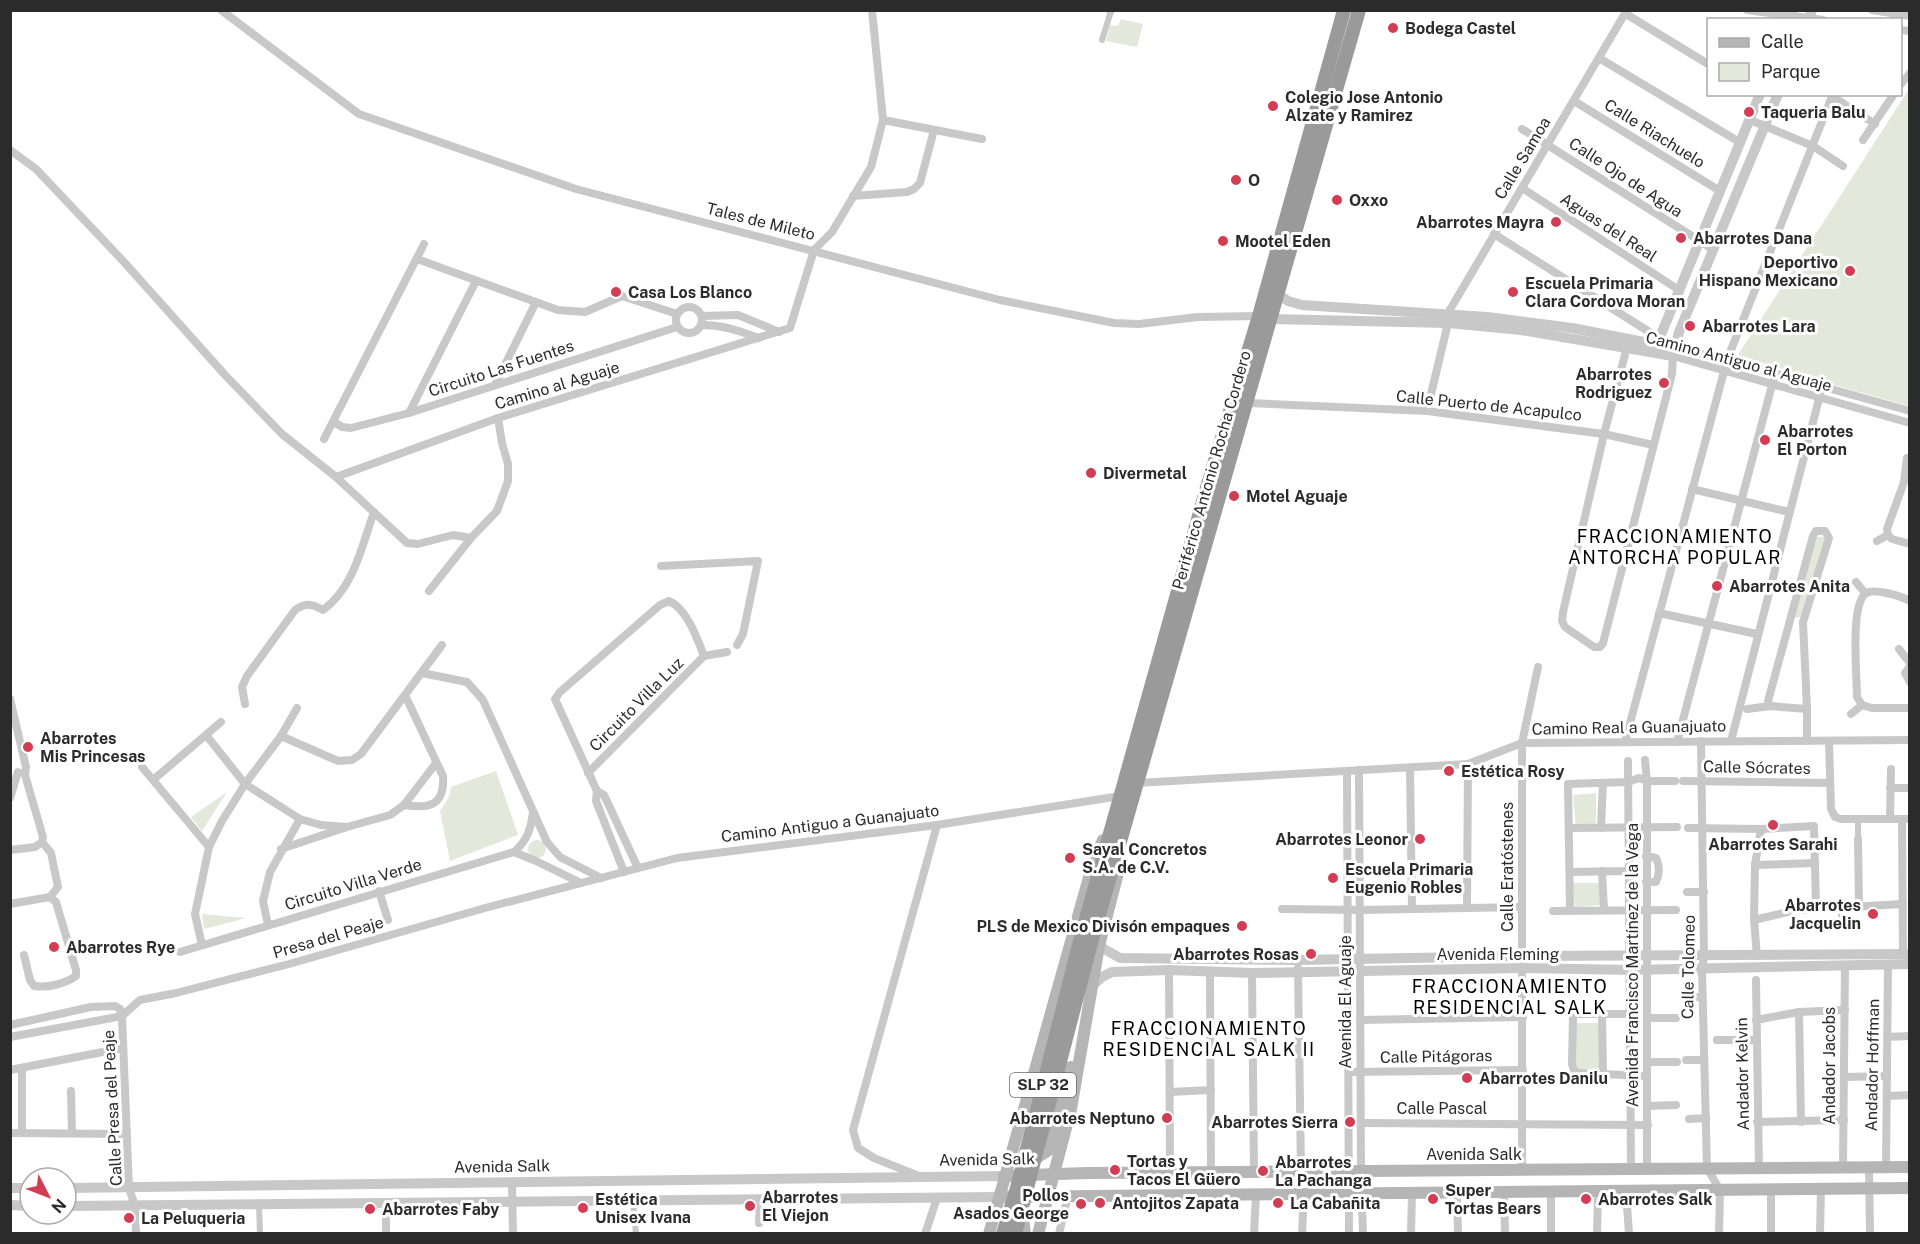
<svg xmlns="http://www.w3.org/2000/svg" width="1920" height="1244" viewBox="0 0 1920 1244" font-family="'Public Sans',sans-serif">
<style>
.green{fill:#e2e8da}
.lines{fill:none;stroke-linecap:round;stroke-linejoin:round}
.pedestrian{stroke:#c8c8c8;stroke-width:6}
.minor{stroke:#c8c8c8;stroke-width:8}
.tertiary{stroke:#c8c8c8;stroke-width:10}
.secondary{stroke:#b5b5b5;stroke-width:12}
.trunk{stroke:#9a9a9a;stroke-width:14}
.trunk-bridge{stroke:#9a9a9a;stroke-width:14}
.poi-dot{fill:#d23d53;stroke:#fff;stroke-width:2}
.labels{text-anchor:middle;stroke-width:6;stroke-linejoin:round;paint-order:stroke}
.shield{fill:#fff;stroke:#6b6b6b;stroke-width:1.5}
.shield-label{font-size:15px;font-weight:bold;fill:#2b2b2b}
.poi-label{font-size:16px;font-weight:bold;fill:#2b2b2b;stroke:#fff;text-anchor:start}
.street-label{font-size:16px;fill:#2b2b2b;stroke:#fff}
.neighbourhood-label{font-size:18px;letter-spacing:1.5px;fill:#000;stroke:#fff}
</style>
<rect width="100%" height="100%" fill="#fff"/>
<!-- green -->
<g class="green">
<path d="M1121,19L1143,24L1137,47L1106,41L1110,25L1118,26Z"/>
<path d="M1909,89V406L1827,383L1738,355Z"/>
<path d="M1815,537H1826L1800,617L1794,618Z"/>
<path d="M496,771L518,835L450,861L440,811L449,797L451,787Z"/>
<path d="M227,792L202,831L191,817Z"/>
<path d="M1596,793V826L1576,828L1573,795Z"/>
<circle cx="537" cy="849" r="9"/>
<path d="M1573,883H1599L1600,905L1575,907Z"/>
<path d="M202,914L246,918L204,929Z"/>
<path d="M1576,1023H1600L1601,1069L1576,1070Z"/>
</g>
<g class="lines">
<!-- pedestrian -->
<g class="pedestrian">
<path d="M1102,40L1111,11"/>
<path d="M1858,819V839"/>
<path d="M633,1200L636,1234"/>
<path d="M259,1204L260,1234"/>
</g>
<!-- minor -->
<g class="minor">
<path d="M221,10L359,114L576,189L1000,300L1114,323L1139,324L1198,317L1259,316"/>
<path d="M1110,10H1111"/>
<path d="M1747,10L1823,20"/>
<path d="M1872,10L1910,16"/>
<path d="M1626,14L1708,64"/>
<path d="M1900,30L1910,31"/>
<path d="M1599,58L1741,143"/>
<path d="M1900,85L1910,73"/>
<path d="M1832,96L1875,124"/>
<path d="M1574,101L1720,191"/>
<path d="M883,120L982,139"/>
<path d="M1750,120L1813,146L1843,166"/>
<path d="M1522,129L1714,250"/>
<path d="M1863,140L1894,94"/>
<path d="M10,150L36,169L124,262L225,375L282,434L336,477L407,543L418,544L453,535L471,538"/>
<path d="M1522,188L1679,290"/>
<path d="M853,196L907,192L914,189L920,183L934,130"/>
<path d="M1494,234L1659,338"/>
<path d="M417,259L558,310L585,312L622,296L677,314"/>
<circle cx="689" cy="320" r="13"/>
<path d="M702,316L738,315L779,332"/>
<path d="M702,325C722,325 739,330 758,338"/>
<path d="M1627,347L1604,434L1563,612L1562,621L1565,627L1594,647H1600L1603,643L1672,374L1673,356L1910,423"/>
<path d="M1674,348L1727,360L1910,411"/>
<path d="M495,385L536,302"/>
<path d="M1248,403L1427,411L1604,434L1653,445"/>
<path d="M1427,411L1448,323V313L1627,10"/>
<path d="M409,413L476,281"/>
<path d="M334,422L342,427L351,428L409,413L677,327"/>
<path d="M324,439L424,244"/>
<path d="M336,477L498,418L790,328L814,250L832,232L871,167L883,120L872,10"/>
<path d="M1692,489L1789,512"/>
<path d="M1888,535L1887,529L1904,482L1907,458"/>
<path d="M1888,535L1892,539L1910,544"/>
<path d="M1877,541L1888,535"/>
<path d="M661,566L758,561L743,634L737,645"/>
<path d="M1856,582L1865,593"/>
<path d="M429,591L471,538L497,511L508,481V464L502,443L498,418"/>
<path d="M1910,601C1901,596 1872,587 1865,594C1850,607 1857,677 1857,697L1862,705L1872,708H1910"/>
<path d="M1659,613L1757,634"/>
<path d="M1899,649L1910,663"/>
<path d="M1910,666L1905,673L1910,682"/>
<path d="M422,673L467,682L483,700L547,842L560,857L601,878"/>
<path d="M10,699L26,767L25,775L43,837L42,842"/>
<path d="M245,704L242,687L247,676L295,610C306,602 312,604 323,610C354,588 362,545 374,512"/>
<path d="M1770,706L1768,701L1813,536L1816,531H1825L1829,538L1803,622L1807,709V741"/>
<path d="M1747,709L1770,706L1807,709"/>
<path d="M1851,714L1862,705"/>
<path d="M206,735L245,784L300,819L321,825L347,827L390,815L404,805L436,763"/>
<path d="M281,736L338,761L352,760L361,754L442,645"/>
<path d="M1701,741L1704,957L1702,970L1707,1168L1720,1190L1719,1234"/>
<path d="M1731,741L1822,387"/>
<path d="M1829,741L1831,809L1835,817L1841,819H1910"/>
<path d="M1625,742L1727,360L1833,94"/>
<path d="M1677,742L1775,374"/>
<path d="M1645,760L1647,781V1169"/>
<path d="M1628,761L1631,1169"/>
<path d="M142,767L209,847"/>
<path d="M1410,768L1412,909"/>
<path d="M1359,770L1361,1171L1363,1234"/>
<path d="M1347,771L1349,1234"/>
<path d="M588,773L704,656L727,652"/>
<path d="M153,780L221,722"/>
<path d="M1683,781L1830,783"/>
<path d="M1137,783L1468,764L1522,743L1910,740"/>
<path d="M1890,788H1910"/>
<path d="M597,791L604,795L638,868"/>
<path d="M10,798L18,772"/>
<path d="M404,805C429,809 445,806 443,776L405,695"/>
<path d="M1890,819L1891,769"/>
<path d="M1902,819L1903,954"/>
<path d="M1569,828L1677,827"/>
<path d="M1601,828L1603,783"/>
<path d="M1688,828L1761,829L1814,826L1816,908"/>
<path d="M1858,839L1859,906"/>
<path d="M42,842L51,853L58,887L50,897"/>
<path d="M281,849L344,828"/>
<path d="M10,850L35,847L42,842"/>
<path d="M514,852L536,861L581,883"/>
<path d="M1646,856L1656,858C1660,866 1660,873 1656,882H1646"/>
<path d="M1755,865L1815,863"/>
<path d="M1602,871L1604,910"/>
<path d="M624,872L596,801L597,791L555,699L560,692L660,605L669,601C687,609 697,638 704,656"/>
<path d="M1570,872L1630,871"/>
<path d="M379,891L388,920"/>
<path d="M1687,892H1704"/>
<path d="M10,904L50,897L56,902L76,970V976C65,984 47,988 34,986L30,980L24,955"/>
<path d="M1467,908L1468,764"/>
<path d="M1282,909L1360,910L1522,907"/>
<path d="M1570,909L1568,784L1628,782L1639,778L1647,781H1675"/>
<path d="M1553,911L1676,910"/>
<path d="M1754,920L1796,910L1903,904"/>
<path d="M268,925L263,901L270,872L300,819"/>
<path d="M1842,927V907"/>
<path d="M202,945L195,914L209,847L222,821L245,784L281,736L297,708"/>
<path d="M180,952L514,852C527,841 531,829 533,812"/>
<path d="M1757,956L1754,920L1755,865L1761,829"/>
<path d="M1298,968L1301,1171"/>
<path d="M1169,970L1170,1173"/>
<path d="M1210,971L1211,1172"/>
<path d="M1252,973L1254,1172"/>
<path d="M1756,980L1759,1168"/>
<path d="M1690,997H1702"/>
<path d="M1799,1012L1801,1122"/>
<path d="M1602,1014L1603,1073"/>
<path d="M1630,1014H1577L1573,1016L1572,1064L1574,1071L1579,1073L1647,1076"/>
<path d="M1647,1018H1676"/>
<path d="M1360,1020L1523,1017"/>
<path d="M1756,1020L1799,1012L1845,1010"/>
<path d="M10,1025L91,1007L115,1006L120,1009L122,1016L129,1188L135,1206L136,1234"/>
<path d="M10,1037L122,1016L140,1000L176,993L289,964L485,908L677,858L937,825L1120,796"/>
<path d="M1887,1037L1910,1036"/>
<path d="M1717,1040H1756"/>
<path d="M1686,1060H1704"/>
<path d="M1647,1062H1677"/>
<path d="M22,1068V1133"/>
<path d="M10,1070L123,1048"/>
<path d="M1349,1072L1523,1070"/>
<path d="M1844,1077L1887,1076"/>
<path d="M71,1091L72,1133"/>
<path d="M1170,1092L1211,1090"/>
<path d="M1887,1096L1910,1095"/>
<path d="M1647,1106L1676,1105"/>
<path d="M1689,1119L1706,1118"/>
<path d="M1757,1122L1844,1120"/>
<path d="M1362,1123L1648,1125"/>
<path d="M10,1133L126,1134"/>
<path d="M1843,1167L1845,965"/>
<path d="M1869,1167L1870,1234"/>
<path d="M1886,1167L1888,964"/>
<path d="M1522,1170V743L1538,667"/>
<path d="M919,1176L874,1158L858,1148L853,1130L937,825"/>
<path d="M512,1182L513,1234"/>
<path d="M1551,1191V1234"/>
<path d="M1626,1191L1629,1234"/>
<path d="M1457,1192L1458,1234"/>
<path d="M1504,1192L1505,1234"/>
<path d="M386,1202V1234"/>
<path d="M759,1223L760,1199"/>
<path d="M925,1234L937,1198"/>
<path d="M1059,1234L1068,1195"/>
<path d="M1254,1234L1256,1194"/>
<path d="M1302,1234L1304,1193"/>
<path d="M1411,1234L1412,1192"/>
<path d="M1597,1234L1598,1191"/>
<path d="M1771,1234V1190"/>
<path d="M1820,1234L1821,1189"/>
</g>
<!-- tertiary -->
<g class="tertiary">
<path d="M1789,20L1793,10"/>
<path d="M1808,20L1812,10"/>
<path d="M1278,294L1288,301L1302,305L1487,317L1572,328L1674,348"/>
<path d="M1271,319L1448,323L1521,330L1673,356L1679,332L1778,94"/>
<path d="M1655,349L1760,94"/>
<path d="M1099,946L1120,958L1298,960L1522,956L1910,954"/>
<path d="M1091,987L1102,977L1112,972L1169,970L1252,973L1523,968L1631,970L1910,964"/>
<path d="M10,1188H30"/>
<path d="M66,1188L1004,1176"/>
<path d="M10,1205L30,1206"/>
<path d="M66,1206L999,1197"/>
</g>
<!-- secondary -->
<g class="secondary">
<path d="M1027,1154L1038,1157L1049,1150L1071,1067"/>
<path d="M1004,1176L1087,1173L1910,1167"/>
<path d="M999,1197L1910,1188"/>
<path d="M1015,1212L1023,1219L1025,1234"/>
<path d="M989,1234L1093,863L1103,840"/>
<path d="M1038,1234L1071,1109L1099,946L1119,869"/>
</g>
<!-- trunk -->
<g class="trunk">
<path d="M1081,937L1206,491L1259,316L1344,10"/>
<path d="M1092,939L1359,10"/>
</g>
<!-- trunk-bridge -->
<g class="trunk-bridge">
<path d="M1003,1234L1017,1188L1081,937"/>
<path d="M1015,1234L1092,939"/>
</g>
</g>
<!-- markers -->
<g class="poi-dot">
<circle cx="1393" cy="28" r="6"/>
<circle cx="1273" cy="106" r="6"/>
<circle cx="1749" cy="112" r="6"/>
<circle cx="1236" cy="180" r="6"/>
<circle cx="1337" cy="200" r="6"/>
<circle cx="1556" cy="222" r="6"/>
<circle cx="1681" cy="238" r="6"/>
<circle cx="1223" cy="241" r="6"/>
<circle cx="1850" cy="271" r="6"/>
<circle cx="616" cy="292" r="6"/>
<circle cx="1513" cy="292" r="6"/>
<circle cx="1690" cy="326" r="6"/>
<circle cx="1664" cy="383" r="6"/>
<circle cx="1765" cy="440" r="6"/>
<circle cx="1091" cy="473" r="6"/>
<circle cx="1234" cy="496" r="6"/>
<circle cx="1717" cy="586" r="6"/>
<circle cx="28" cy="747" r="6"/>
<circle cx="1449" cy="771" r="6"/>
<circle cx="1773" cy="825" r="6"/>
<circle cx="1420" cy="839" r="6"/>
<circle cx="1070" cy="858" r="6"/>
<circle cx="1333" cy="878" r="6"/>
<circle cx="1873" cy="914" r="6"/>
<circle cx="1242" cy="926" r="6"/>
<circle cx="54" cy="947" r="6"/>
<circle cx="1311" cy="954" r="6"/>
<circle cx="1467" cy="1078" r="6"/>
<circle cx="1167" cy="1118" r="6"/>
<circle cx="1350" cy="1122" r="6"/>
<circle cx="1115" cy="1170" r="6"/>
<circle cx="1263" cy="1171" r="6"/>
<circle cx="1433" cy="1199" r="6"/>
<circle cx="1586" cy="1199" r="6"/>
<circle cx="1100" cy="1203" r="6"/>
<circle cx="1278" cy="1203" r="6"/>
<circle cx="1081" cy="1204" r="6"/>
<circle cx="750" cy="1206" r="6"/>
<circle cx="583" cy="1208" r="6"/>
<circle cx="370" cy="1209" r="6"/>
<circle cx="129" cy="1218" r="6"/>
</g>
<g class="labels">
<!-- shield labels -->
<rect class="shield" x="1010" y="1073" width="66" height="24" rx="4.5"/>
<g class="shield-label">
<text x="1043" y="1090">SLP 32</text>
</g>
<!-- poi labels -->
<g class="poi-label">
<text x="1405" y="34">Bodega Castel</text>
<text x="1285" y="103">Colegio Jose Antonio<tspan x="1285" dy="18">Alzate y Ramirez</tspan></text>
<text x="1761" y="118">Taqueria Balu</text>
<text x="1248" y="186">O</text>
<text x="1349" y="206">Oxxo</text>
<text x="1544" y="228" text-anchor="end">Abarrotes Mayra</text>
<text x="1693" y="244">Abarrotes Dana</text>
<text x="1235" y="247">Mootel Eden</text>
<text x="1838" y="268" text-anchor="end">Deportivo<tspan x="1838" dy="18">Hispano Mexicano</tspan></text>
<text x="1525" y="289">Escuela Primaria<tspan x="1525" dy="18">Clara Cordova Moran</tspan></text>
<text x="628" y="298">Casa Los Blanco</text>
<text x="1702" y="332">Abarrotes Lara</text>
<text x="1652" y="380" text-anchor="end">Abarrotes<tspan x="1652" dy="18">Rodriguez</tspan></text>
<text x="1777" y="437">Abarrotes<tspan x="1777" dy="18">El Porton</tspan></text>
<text x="1103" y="479">Divermetal</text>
<text x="1246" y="502">Motel Aguaje</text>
<text x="1729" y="592">Abarrotes Anita</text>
<text x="40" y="744">Abarrotes<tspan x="40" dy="18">Mis Princesas</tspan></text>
<text x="1461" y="777">Estética Rosy</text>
<text x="1408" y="845" text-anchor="end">Abarrotes Leonor</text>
<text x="1773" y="850" text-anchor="middle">Abarrotes Sarahi</text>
<text x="1082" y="855">Sayal Concretos<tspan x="1082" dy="18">S.A. de C.V.</tspan></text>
<text x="1345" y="875">Escuela Primaria<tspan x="1345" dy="18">Eugenio Robles</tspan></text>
<text x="1861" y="911" text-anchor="end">Abarrotes<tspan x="1861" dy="18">Jacquelin</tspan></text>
<text x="1230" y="932" text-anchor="end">PLS de Mexico Divisón empaques</text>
<text x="66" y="953">Abarrotes Rye</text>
<text x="1299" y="960" text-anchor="end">Abarrotes Rosas</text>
<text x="1479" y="1084">Abarrotes Danilu</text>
<text x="1155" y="1124" text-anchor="end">Abarrotes Neptuno</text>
<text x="1338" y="1128" text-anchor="end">Abarrotes Sierra</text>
<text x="1127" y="1167">Tortas y<tspan x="1127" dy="18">Tacos El Güero</tspan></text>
<text x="1275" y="1168">Abarrotes<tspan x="1275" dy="18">La Pachanga</tspan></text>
<text x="1445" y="1196">Super<tspan x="1445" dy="18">Tortas Bears</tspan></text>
<text x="1069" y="1201" text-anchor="end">Pollos<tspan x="1069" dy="18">Asados George</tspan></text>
<text x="762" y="1203">Abarrotes<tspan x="762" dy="18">El Viejon</tspan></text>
<text x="595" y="1205">Estética<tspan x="595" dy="18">Unisex Ivana</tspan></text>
<text x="1598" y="1205">Abarrotes Salk</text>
<text x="1112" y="1209">Antojitos Zapata</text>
<text x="1290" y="1209">La Cabañita</text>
<text x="382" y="1215">Abarrotes Faby</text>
<text x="141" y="1224">La Peluqueria</text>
</g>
<!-- street labels -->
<g class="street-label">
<text transform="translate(1655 133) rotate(32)" y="6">Calle Riachuelo</text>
<text transform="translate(1522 158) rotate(-59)" y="6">Calle Samoa</text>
<text transform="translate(1626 177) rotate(33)" y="6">Calle Ojo de Agua</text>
<text transform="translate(761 221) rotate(14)" y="6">Tales de Mileto</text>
<text transform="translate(1609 227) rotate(33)" y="6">Aguas del Real</text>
<text transform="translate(1739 361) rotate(15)" y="6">Camino Antiguo al Aguaje</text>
<text transform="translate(501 368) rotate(-18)" y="6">Circuito Las Fuentes</text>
<text transform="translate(557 385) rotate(-17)" y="6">Camino al Aguaje</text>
<text transform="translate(1489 405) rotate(6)" y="6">Calle Puerto de Acapulco</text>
<text transform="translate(1211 470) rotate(-74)" y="6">Periférico Antonio Rocha Cordero</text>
<text transform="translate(636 704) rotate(-45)" y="6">Circuito Villa Luz</text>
<text transform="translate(1629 727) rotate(-1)" y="6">Camino Real a Guanajuato</text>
<text transform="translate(1757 767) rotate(1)" y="6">Calle Sócrates</text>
<text transform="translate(830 823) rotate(-7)" y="6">Camino Antiguo a Guanajuato</text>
<text transform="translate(1507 867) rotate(-90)" y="6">Calle Eratóstenes</text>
<text transform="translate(353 884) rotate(-17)" y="6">Circuito Villa Verde</text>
<text transform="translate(328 937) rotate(-16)" y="6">Presa del Peaje</text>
<text x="1498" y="960">Avenida Fleming</text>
<text transform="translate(1632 965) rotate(-90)" y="6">Avenida Francisco Martínez de la Vega</text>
<text transform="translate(1688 967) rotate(-89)" y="6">Calle Tolomeo</text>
<text transform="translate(1345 1002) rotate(-90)" y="6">Avenida El Aguaje</text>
<text transform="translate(1436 1056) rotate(-1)" y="6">Calle Pitágoras</text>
<text transform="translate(1872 1065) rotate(-89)" y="6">Andador Hoffman</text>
<text transform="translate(1829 1066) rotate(-90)" y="6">Andador Jacobs</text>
<text transform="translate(1742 1074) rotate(-91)" y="6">Andador Kelvin</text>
<text transform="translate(112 1108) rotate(-93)" y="6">Calle Presa del Peaje</text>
<text x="1442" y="1114">Calle Pascal</text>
<text x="1474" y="1160">Avenida Salk</text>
<text transform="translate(987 1159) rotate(-1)" y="6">Avenida Salk</text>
<text transform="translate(502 1166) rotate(-1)" y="6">Avenida Salk</text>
</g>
<!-- neighbourhood labels -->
<g class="neighbourhood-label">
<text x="1675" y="543">FRACCIONAMIENTO<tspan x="1675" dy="21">ANTORCHA POPULAR</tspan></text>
<text x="1510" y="993">FRACCIONAMIENTO<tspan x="1510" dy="21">RESIDENCIAL SALK</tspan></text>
<text x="1209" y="1035">FRACCIONAMIENTO<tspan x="1209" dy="21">RESIDENCIAL SALK II</tspan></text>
</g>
</g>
<!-- border -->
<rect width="1920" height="1244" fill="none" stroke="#2b2b2b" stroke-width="24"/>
<!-- legend -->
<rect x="1707" y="18" width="195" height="78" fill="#ffffff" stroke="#aaaaaa" stroke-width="1.5"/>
<rect x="1719" y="38" width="30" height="9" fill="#b5b5b5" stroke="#aaaaaa" stroke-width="1.5"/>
<text x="1761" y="48" font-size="18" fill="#2b2b2b">Calle</text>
<rect x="1719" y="63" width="30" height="18" fill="#e2e8da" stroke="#aaaaaa" stroke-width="1.5"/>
<text x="1761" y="78" font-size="18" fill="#2b2b2b">Parque</text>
<!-- north arrow -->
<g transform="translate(48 1196) rotate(132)"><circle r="28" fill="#ffffff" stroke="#aaaaaa" stroke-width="1.5"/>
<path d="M0-4.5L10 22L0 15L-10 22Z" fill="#d23d53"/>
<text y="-9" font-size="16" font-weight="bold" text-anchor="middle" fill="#2b2b2b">N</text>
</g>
</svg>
